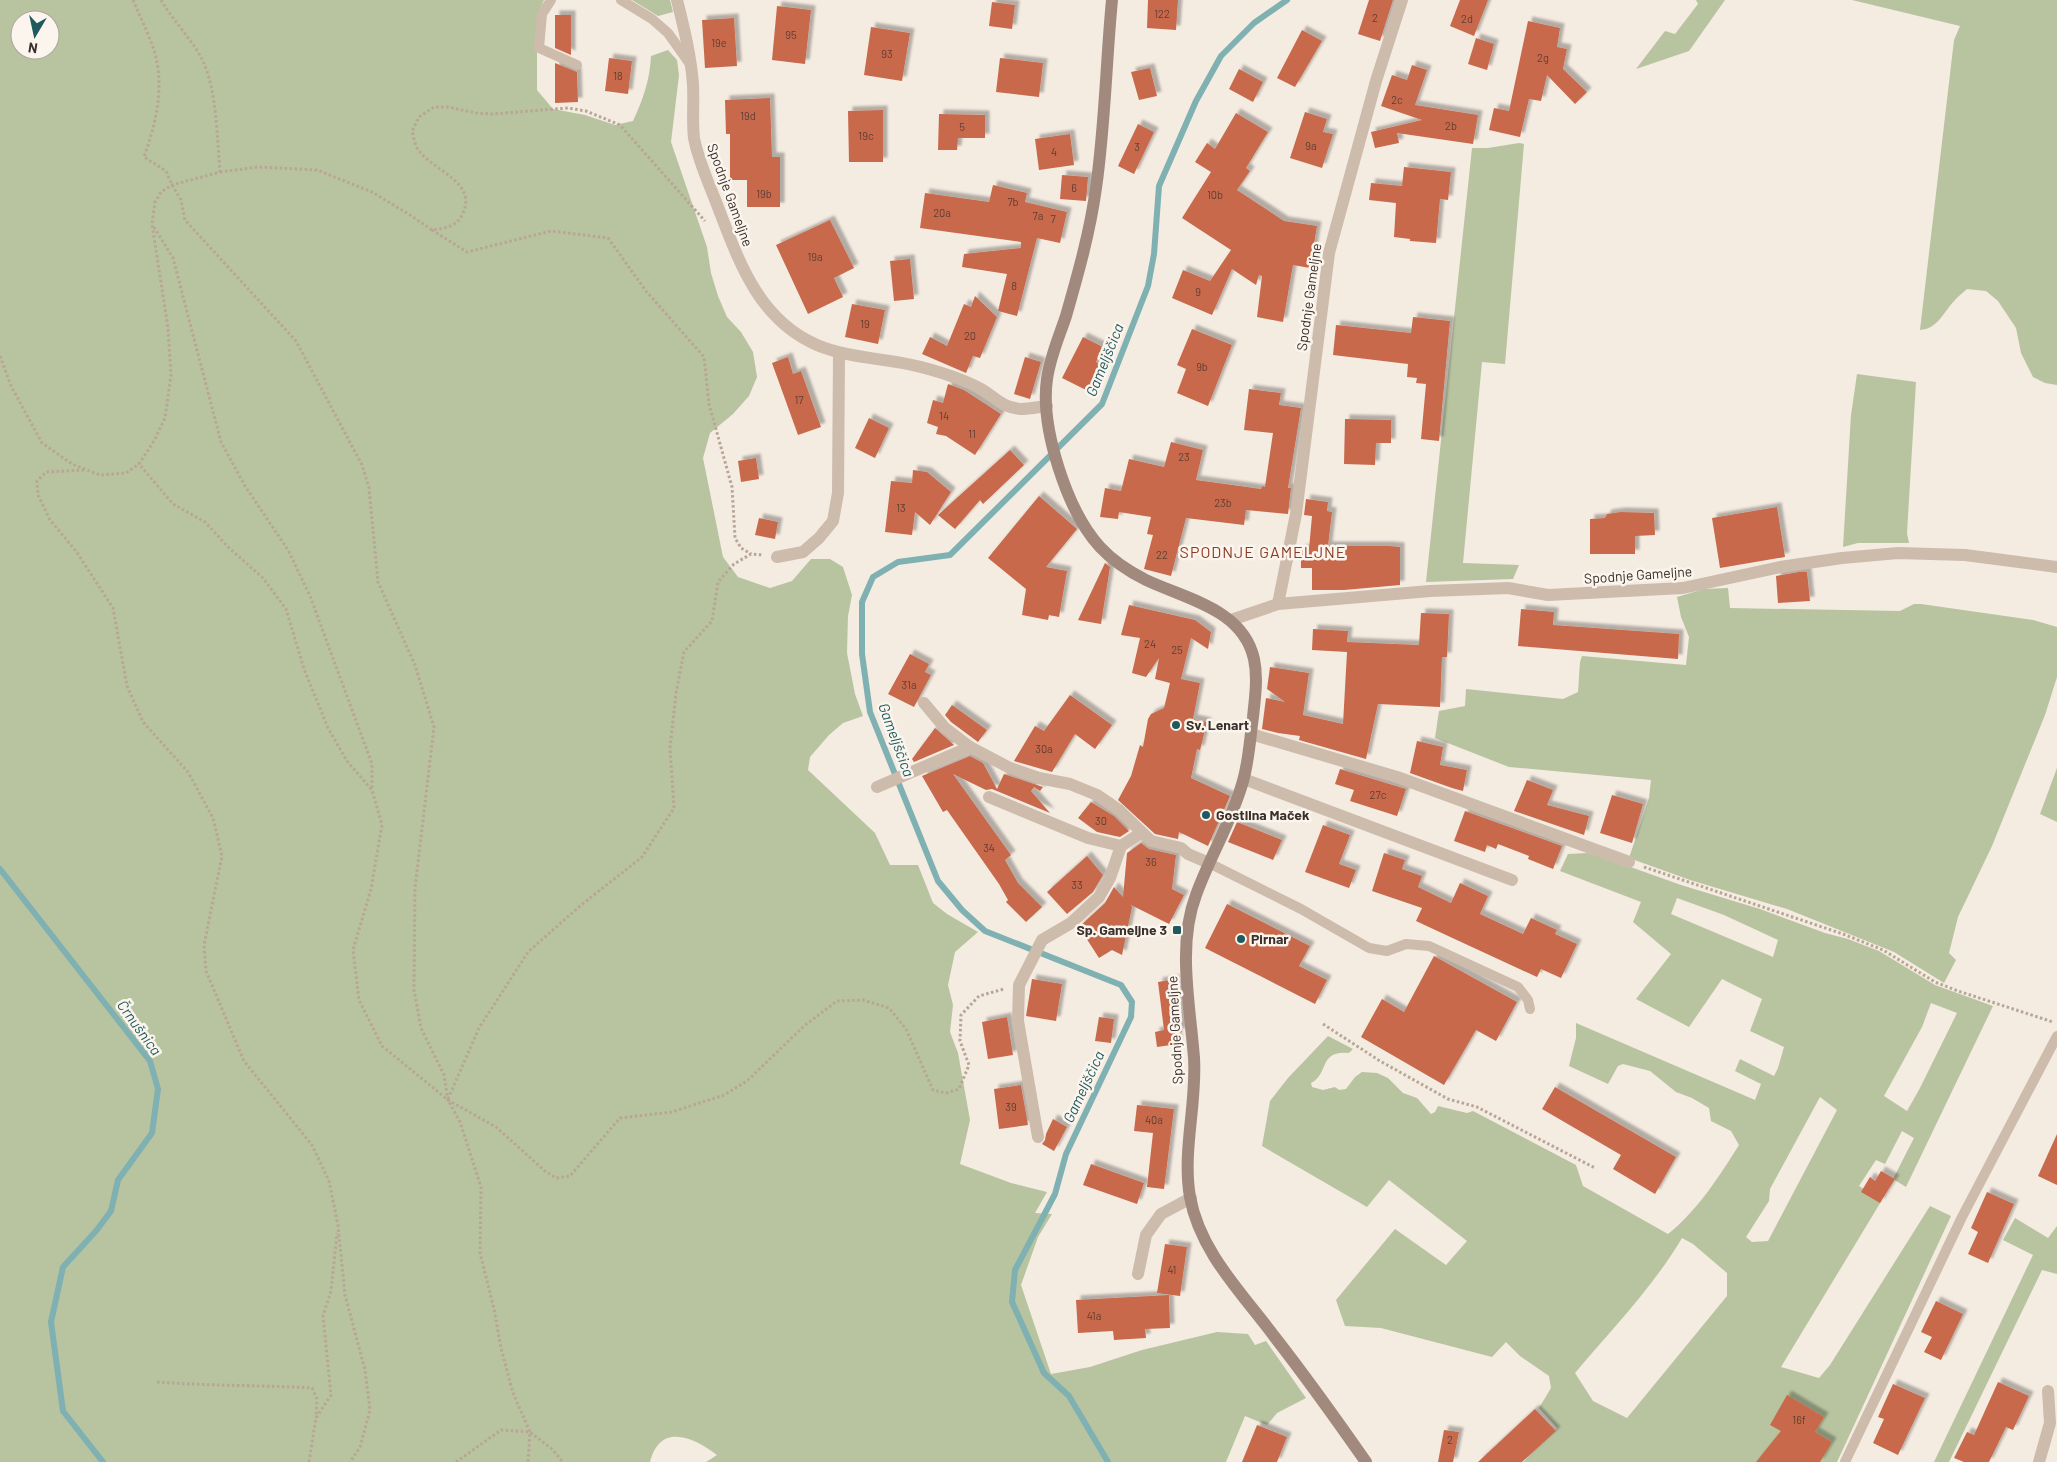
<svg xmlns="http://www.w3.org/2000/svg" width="2057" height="1462" viewBox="0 0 2057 1462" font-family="Barlow,sans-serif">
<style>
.green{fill:#b8c4a0;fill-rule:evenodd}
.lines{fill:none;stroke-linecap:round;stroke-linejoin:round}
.stream{stroke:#7fb0b2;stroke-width:6}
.building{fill:#c8694b;filter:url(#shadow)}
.path{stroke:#b9a596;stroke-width:3;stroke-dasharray:2.5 2.5;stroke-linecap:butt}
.lane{stroke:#cdbbac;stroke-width:10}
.street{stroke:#cdbbac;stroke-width:12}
.secondary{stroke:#a18a7d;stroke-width:12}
.poi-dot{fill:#1f5a5e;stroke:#fbf5ee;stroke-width:2}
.labels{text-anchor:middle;stroke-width:5;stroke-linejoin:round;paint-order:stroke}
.number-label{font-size:11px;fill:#5e3e33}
.street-label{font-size:14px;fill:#3b302b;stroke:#fbf5ee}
.poi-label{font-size:14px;font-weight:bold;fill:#3b302b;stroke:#fbf5ee;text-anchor:start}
.water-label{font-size:15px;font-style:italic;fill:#1f5a5e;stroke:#fbf5ee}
.quarter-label{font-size:16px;letter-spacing:1px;fill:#8c3b22;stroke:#fbf5ee}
</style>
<defs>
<filter id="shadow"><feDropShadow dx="4.5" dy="-4.5" stdDeviation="1" flood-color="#0004"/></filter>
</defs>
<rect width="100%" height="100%" fill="#f4ebe1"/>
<!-- green -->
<g class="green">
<path d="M0,0H544L537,16V90L553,109L585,115L615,125L633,121C643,100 650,79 651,56L668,50L677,60L679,75L671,142L707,247L711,273L718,296L727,317L741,332L753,352L757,377L749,396L733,414L710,433L703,458L723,557L738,577L770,588L792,581L811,559H830L843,567L852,595L848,616L847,653L855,694L863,716L843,723L829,735L810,757L808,770L875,833L890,865H918L933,903L947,914L978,932L955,952L948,985L953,1005L950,1032L958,1053L970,1120L960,1164L1011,1183L1047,1192L1035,1213L1052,1214L1038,1237L1021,1285L1051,1374L1090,1367L1142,1350L1217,1332L1248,1334L1255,1345L1266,1341L1306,1398L1277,1413L1267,1425L1245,1416L1226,1462H706L717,1455C694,1437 660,1422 650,1462H0ZM20,20H50V50H20Z"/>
<path d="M632,0H670L673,12L658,16Z"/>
<path d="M1696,0H1725L1689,51L1636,69L1665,31L1675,34L1698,4Z"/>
<path d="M1852,0H2057V385L2045,383L2033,377L2021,353L2016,328L1998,301L1986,291L1967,289C1963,293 1958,296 1955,300C1944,311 1938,329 1920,330L1954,40L1960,26Z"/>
<path d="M1519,143L1524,144L1505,364L1482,362L1463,563L1519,565L1513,579L1426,582L1472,148H1488Z"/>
<path d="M1857,374L1916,382L1907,533L1909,543H1858L1843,547L1851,415Z"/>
<path d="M1728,588L1730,608L1900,611L1914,604H1921L2033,620L2057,627V677L2045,715L1992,846L1958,917L1949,953L1956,960L1944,983L1894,952L1787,909L1690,880L1629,858L1649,798L1651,780L1509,767L1435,738L1439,711L1465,706L1466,689L1563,699L1578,692L1580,662L1582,656L1686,665L1689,637L1681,617L1677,597L1704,589Z"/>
<path d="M2057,768V822L2040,814Z"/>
<path d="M1587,853L1597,855L1681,885L1760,909L1825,933L1848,939L1879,951L1935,985L1993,1006L1906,1187L1893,1179L1914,1138L1902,1131L1885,1164L1876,1160L1859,1186L1882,1200L1781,1367L1819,1378L1830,1365L1930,1206L1951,1216L1837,1462H1523L1557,1428L1539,1408L1551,1388L1549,1376L1520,1356L1506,1342L1492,1357L1381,1328L1345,1326L1336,1300L1395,1229L1446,1265L1467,1241L1389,1180L1367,1207L1262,1146L1270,1101L1288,1078L1328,1036L1353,1049L1349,1053C1318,1050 1330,1073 1311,1083L1312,1087L1323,1090L1335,1087L1339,1090L1346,1089L1355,1077L1362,1072L1377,1073L1388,1078L1403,1093L1417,1098L1431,1114L1435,1112L1438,1106L1467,1113L1473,1111L1576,1165L1583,1186L1668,1234C1698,1210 1718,1178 1739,1145L1731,1131L1711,1121L1709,1108L1692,1098L1676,1092L1650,1071L1623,1064L1618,1066L1608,1084L1569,1066L1576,1038V1023L1755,1100L1761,1084L1735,1071L1740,1059L1774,1076L1778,1068L1784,1047L1750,1031L1762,999L1722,979L1689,1027L1636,999L1671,954L1633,922L1641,902L1560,871L1568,854ZM1677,898L1724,915L1778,940L1773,957L1671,914ZM1931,1003L1957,1013L1920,1088L1907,1111L1884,1096L1922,1027ZM1820,1097L1837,1110L1768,1241L1752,1242L1746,1237L1769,1201L1770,1189ZM1682,1238L1693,1244L1727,1273V1296L1627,1418L1593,1401L1575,1373C1612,1329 1653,1287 1682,1238Z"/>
<path d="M2015,1218L2048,1238L2057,1226V1274L2042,1270L1949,1462H1934L2033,1255L2003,1240Z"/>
</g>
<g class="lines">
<!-- stream -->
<g class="stream">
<path d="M0,869L150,1061L158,1089L152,1133L118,1180L111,1211L96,1231L63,1267L51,1322L63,1411L103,1462"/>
<path d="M1108,1462L1069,1396L1044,1373L1012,1302L1015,1270L1055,1194L1066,1154L1131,1017L1132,1002L1121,985L985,931L962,910L938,881L870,712L862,654V602L873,577L898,562L950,555L1102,404L1148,286L1154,254L1159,186L1196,101L1221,56L1254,23L1287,0"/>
</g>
</g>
<!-- building -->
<g class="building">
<path d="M1148,0H1178L1176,30L1147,28Z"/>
<path d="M1369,0H1393L1380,41L1358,34Z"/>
<path d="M1460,0H1488L1474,36L1450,26Z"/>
<path d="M992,2L1015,5L1012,29L989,26Z"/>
<path d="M777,6L811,10L805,64L772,60Z"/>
<path d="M555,15H571V55L555,48Z"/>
<path d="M734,18L737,66L705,68L702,20Z"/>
<path d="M1528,21L1560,28L1557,47L1567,49L1563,69L1587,92L1575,104L1547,75L1541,101L1529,99L1520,137L1489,130L1494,108L1509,111Z"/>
<path d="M871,27L910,33L902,81L864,75Z"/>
<path d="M1302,30L1322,41L1295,87L1277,78Z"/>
<path d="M1476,38L1494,44L1487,70L1468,64Z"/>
<path d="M609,58L632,61L628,94L605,91Z"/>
<path d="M1000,58L1043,63L1039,97L996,92Z"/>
<path d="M555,63L577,72L578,102L555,103Z"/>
<path d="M1412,65L1427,70L1415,105L1478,115L1473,144L1397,133L1399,143L1375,148L1371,132L1422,120L1381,106L1392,75L1407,80Z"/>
<path d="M1150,68L1157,96L1139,100L1131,72Z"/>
<path d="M1239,69L1263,82L1253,102L1229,89Z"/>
<path d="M770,98L772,157H780V207H747V180H730V134H726L725,100Z"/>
<path d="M883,110V162H849L848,111Z"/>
<path d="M1305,112L1327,119L1323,132L1333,134L1322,168L1290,158Z"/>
<path d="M1236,113L1268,132L1246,168L1250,171L1237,190L1284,221L1317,226L1310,268L1293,265L1283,322L1257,317L1262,276L1259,275L1256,285L1232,269L1212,315L1172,298L1183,270L1210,281L1231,250L1182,218L1211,172L1195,162L1207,143L1215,149Z"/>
<path d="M939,114L985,115V138H958L957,150H938Z"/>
<path d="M1138,124L1154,132L1134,174L1118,166Z"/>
<path d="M1070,134L1074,165L1039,170L1035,139Z"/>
<path d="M1404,167L1451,172L1448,200L1440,199L1436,243L1410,241V239L1394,237L1396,203L1369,200L1371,183L1402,186Z"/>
<path d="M1062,175L1088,177L1086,201L1060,199Z"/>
<path d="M993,185L1027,193L1025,202L1067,212L1060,243L1037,238L1017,316L998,311L1007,274L962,267L964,254L1021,248V242L920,228L925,193L989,202Z"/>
<path d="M830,220L854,268L834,278L843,297L808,314L776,245Z"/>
<path d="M910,259L914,299L894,301L890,261Z"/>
<path d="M975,296L997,317L980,358L973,356L966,373L922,354L930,337L947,346L964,304L971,307Z"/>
<path d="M852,304L885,310L878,344L845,337Z"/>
<path d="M1413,317L1450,321L1439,441L1421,439L1426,384L1416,383L1417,378L1407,377L1408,364L1333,355L1336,325L1411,333Z"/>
<path d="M1192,329L1232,345L1208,406L1177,393L1186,369L1177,365Z"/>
<path d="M1083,337L1103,347L1096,362L1101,365L1088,391L1062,378Z"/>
<path d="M788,357L793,374L801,371L821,427L798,435L772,363Z"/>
<path d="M1025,357L1041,362L1030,399L1014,394Z"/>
<path d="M948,384L964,390L1001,414L975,455L946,436L936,434L938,427L927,423L933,400L943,403Z"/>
<path d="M1249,389L1281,393L1279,405L1301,408L1288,488H1291L1288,514L1246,510L1244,525L1186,518L1171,576L1144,569L1153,535L1147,534L1151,517L1119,512L1118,519L1100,517L1105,488L1121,491L1129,459L1164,467L1171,442L1203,450L1196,480L1261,489L1262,486L1265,487L1273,433L1244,430Z"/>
<path d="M869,418L889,428L875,458L855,448Z"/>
<path d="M1345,419L1391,420V443H1376L1375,465L1344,464Z"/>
<path d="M1010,450L1024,465L983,504L980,500L955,529L938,515Z"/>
<path d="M756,458L759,479L741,482L738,461Z"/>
<path d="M913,470L927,472L951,492L930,525L915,512L912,535L885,532L891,481L912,483Z"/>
<path d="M1039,496L1077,529L1046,567L1067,571L1059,617L1049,615L1048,620L1022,615L1026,589L988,558Z"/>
<path d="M1306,499L1328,502L1327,511L1332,512L1328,546H1389L1400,547V585L1344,590H1312V568H1301V549H1309L1312,516L1304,515Z"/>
<path d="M1777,507L1785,557L1720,568L1712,518Z"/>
<path d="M1621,512L1654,513L1655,535L1635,536V554H1590V519L1605,518L1607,514Z"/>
<path d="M759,518L778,522L775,539L755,535Z"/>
<path d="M1105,563L1110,567L1101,624L1078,620Z"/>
<path d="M1799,572H1807L1810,601L1778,603L1776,576Z"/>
<path d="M1129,605L1195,620L1211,632L1208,649L1191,638L1181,679L1200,683L1193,719L1207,722L1200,750L1197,749L1191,778L1230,796L1208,846L1179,832L1178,839L1155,834L1118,800L1131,776L1140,745L1143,747L1148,719L1151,714L1164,708L1170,683L1155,679L1159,658L1146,677L1132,673L1140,638L1121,635Z"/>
<path d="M1521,609L1554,612L1553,625L1679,634L1678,659L1518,646Z"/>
<path d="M1421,613L1449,614L1447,657H1442L1440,707L1378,704L1366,759L1299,740L1300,736L1278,733L1262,729L1266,698L1285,702L1267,689L1270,667L1309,673L1303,715L1343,724L1347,652L1312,650L1313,629L1348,631L1347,642L1419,645Z"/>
<path d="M910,654L929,664L925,672L931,675L914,707L888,694Z"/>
<path d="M1070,695L1112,725L1095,749L1075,734L1052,772L1014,761L1035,726L1044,731Z"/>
<path d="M952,705L987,730L978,742L951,722L945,715Z"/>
<path d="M935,728L954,745L914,762L912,759Z"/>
<path d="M1417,741L1443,747L1440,765L1467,770L1463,791L1452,788L1410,773Z"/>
<path d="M970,756L983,763L997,789L1004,774L1043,787L1040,791L1034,787L1031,791L1050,813L992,789L986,790L953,774L1011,855L1005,860L1018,883L1042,907L1026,922L1006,902L1008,900L999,884L947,810L943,812L922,776Z"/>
<path d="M1340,769L1406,789L1397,816L1350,801L1354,790L1335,784Z"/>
<path d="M1527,780L1553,790L1547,805L1589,816L1584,835L1514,811Z"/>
<path d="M1612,795L1643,804L1632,843L1600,833Z"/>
<path d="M1091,802L1114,816L1129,831L1120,837L1097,832L1078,818Z"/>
<path d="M1465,811L1562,846L1553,869L1528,859L1529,856L1498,844L1496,849L1487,845L1485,852L1454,841Z"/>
<path d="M1237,822L1282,840L1273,860L1228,842Z"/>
<path d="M1323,825L1350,835L1339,864L1356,870L1349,888L1305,872Z"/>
<path d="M1141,843L1149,849L1176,855L1172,889L1184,895L1169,924L1131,905L1132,907L1122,955L1112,950L1099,958L1079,927L1105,903L1114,887L1123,897L1127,853Z"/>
<path d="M1384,853L1405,860L1402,869L1422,876L1418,887L1451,903L1460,883L1488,896L1480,914L1523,934L1531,918L1557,930L1555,934L1577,944L1561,978L1541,969L1537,977L1446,935L1416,921L1422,908L1372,891Z"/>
<path d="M1087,856L1103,875L1093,892L1067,914L1047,892Z"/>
<path d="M1227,904L1310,946L1299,966L1327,980L1315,1004L1205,948Z"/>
<path d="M1434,956L1517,1002L1496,1041L1476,1030L1444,1085L1361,1037L1382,999L1404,1012Z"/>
<path d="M1032,979L1062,984L1056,1021L1026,1016Z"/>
<path d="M1175,979L1182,1032L1177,1033L1178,1044L1157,1047L1155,1032L1164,1030L1158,982Z"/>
<path d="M1007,1017L1013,1055L988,1059L982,1022Z"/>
<path d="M1099,1017L1114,1019L1111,1043L1095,1041Z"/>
<path d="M1021,1085L1028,1125L999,1129L994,1089Z"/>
<path d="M1555,1087L1676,1157L1655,1194L1613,1169L1621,1155L1542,1109Z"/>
<path d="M1137,1105L1174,1109L1164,1189L1147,1187L1153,1133L1134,1131Z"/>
<path d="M1053,1119L1067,1127L1054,1151L1042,1144L1045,1140L1046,1134Z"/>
<path d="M2057,1134V1185L2038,1176Z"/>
<path d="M1091,1164L1144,1183L1137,1204L1083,1185Z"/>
<path d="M1881,1171L1895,1179L1880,1203L1861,1192L1870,1177L1875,1181Z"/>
<path d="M1987,1192L2014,1204L1988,1263L1968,1254L1978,1232L1971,1228Z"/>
<path d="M1165,1244L1187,1247L1180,1296L1157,1293Z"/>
<path d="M1169,1295L1170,1328L1145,1329L1146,1338L1114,1340L1113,1331L1078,1333L1076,1300Z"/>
<path d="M1936,1301L1963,1314L1941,1360L1924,1352L1932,1337L1921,1332Z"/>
<path d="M1998,1382L2029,1396L2013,1430L2006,1427L1989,1462H1964L1954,1458L1967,1432L1974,1435Z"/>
<path d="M1893,1384L1925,1398L1898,1455L1873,1443L1884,1419L1878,1417Z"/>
<path d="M1787,1395L1824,1417L1815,1432L1832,1442L1820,1462H1756L1781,1431L1770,1425Z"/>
<path d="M1535,1409L1556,1431L1522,1462H1478Z"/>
<path d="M1257,1425L1287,1437L1277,1462H1242Z"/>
<path d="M1444,1430L1459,1432L1453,1462H1438Z"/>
</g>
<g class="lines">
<!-- path -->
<g class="path">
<path d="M133,0C140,17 154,44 157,62C163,94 155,126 144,157L166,171L172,185L181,200L185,220L296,341L362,465L369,488L378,582L415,665L434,727L415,888L414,990L421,1028L444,1075L448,1100L460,1122L481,1187L480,1253L494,1309L501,1348L513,1393L530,1432L528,1462"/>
<path d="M161,0C173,21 192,39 203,61C217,92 217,138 220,172L172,185L161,192L155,202L152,224L168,328L171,375L165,418L154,441L139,464L173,504L205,522L229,548L263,578L286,609L304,669L328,728L347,761L372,790L382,825L371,889L353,950L359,1000L382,1046L448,1100L496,1127L545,1171L556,1178L570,1176L620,1118L672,1112L724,1095L747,1081L804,1026L837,1001L863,1000L889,1008L906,1029L933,1090L946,1093L959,1089L969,1065L960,1041L961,1015L979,996L1004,989"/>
<path d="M220,172L258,167L317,170L372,192L410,215L432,230C446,228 457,227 463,213C477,183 435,171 420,152C415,147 414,138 412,131L419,117L434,107H448L476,113L492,114L568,108L586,111L620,125L705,221"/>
<path d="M154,227L173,258L221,442L245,486L288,550L310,596L372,764V789"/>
<path d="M432,230L467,252L551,231L608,238L646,291L704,357L709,404L732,487L735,538L741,548L751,554"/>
<path d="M0,356L11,386L42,443L72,464L100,475L126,473L139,464"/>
<path d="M84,470L46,472L37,481L38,495L50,520L76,551L113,608L127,686L143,722L188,772L213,818L222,856L204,945L206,971L244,1061L312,1145L329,1181L338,1225L345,1295L365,1370L370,1410L360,1447L350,1462"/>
<path d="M1644,867L1843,934L1883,950L1935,982L1958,991L2053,1022"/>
<path d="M1323,1024L1380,1061L1448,1099L1477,1107L1595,1168"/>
<path d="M448,1099L479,1028L528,952L580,906L642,857L674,808L670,748L676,693L684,652L712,621L718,582L734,564L751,554L763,555"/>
<path d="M157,1382C209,1386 260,1385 312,1388L317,1399L316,1418"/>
<path d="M309,1462L316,1418L331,1395L323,1316L331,1291L337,1233"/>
<path d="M456,1462L501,1430L530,1432L552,1449L563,1462"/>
</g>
<!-- lane -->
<g class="lane">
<path d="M551,0L542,14L539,48L577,65"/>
<path d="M621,0L652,19L668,33L690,64"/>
<path d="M1209,863L1301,909L1369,948L1387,951L1406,944L1429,946L1518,987L1528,1000L1530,1009"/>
<path d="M1845,1462L1962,1217L2057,1036"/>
</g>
<!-- street -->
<g class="street">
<path d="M677,0C684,28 691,56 693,85C694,102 692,121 694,138C698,160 708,181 716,202C738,259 757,319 817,345C850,359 887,358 921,367C940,372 963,379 981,389C996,398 1001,407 1021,409C1029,409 1039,407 1047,406"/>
<path d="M777,557L803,552L819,538L833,521L838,493L839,353"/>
<path d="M1278,604L1296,514L1329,253L1376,81L1402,0"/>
<path d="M1231,620L1278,604L1430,591L1508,588L1548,595L1683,588L1780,567L1842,558L1898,553L1965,555L2057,567"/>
<path d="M924,703L945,728L970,747L1010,768L1039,778L1070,784L1097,795L1119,810L1151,841L1181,848L1188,854L1209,863"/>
<path d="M1251,734L1397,777L1629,862"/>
<path d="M1244,779L1512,880"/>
<path d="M877,787L970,747"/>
<path d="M989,797L1088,838L1121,846"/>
<path d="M1038,1137L1018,1021L1019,985L1042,940L1071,923L1099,897L1110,878L1121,846L1141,833"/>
<path d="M1138,1274L1146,1235L1161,1214L1191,1198"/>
<path d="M2039,1462L2050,1423L2048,1391"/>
</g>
<!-- secondary -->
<path class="secondary" d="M1112,0C1106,62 1105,126 1096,188C1090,232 1078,274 1066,316C1059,337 1050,357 1047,379C1040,427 1067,511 1100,547C1112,560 1130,572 1146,580C1186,599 1243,609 1254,659C1258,678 1255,698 1253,717C1250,738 1249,760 1243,781C1232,821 1210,856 1196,895C1177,945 1190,1005 1194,1058C1197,1104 1182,1151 1190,1197C1200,1252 1242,1293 1274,1336C1306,1377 1336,1419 1366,1462"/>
</g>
<!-- markers -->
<g class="poi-dot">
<circle cx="1176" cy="725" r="5"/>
<circle cx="1206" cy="815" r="5"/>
<rect x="1172" y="925" width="10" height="10" rx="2.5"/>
<circle cx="1241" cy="939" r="5"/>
</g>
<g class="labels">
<!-- number labels -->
<g class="number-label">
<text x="1162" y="18">122</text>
<text x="1375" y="22">2</text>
<text x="1467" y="23">2d</text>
<text x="791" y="39">95</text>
<text x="719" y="47">19e</text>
<text x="887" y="58">93</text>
<text x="1543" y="62">2g</text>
<text x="618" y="80">18</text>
<text x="1397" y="104">2c</text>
<text x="748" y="120">19d</text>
<text x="1451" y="130">2b</text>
<text x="962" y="131">5</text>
<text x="866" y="140">19c</text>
<text x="1311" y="150">9a</text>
<text x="1137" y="151">3</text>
<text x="1054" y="156">4</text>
<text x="1074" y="192">6</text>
<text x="764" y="198">19b</text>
<text x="1215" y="199">10b</text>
<text x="1013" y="206">7b</text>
<text x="942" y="217">20a</text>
<text x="1038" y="220">7a</text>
<text x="1053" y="223">7</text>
<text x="815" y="261">19a</text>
<text x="1014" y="290">8</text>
<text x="1198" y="296">9</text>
<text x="865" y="328">19</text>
<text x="970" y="340">20</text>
<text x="1202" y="371">9b</text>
<text x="799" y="404">17</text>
<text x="944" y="420">14</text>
<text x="972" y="438">11</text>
<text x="1184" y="461">23</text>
<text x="1223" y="507">23b</text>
<text x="901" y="512">13</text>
<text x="1162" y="559">22</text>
<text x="1150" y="648">24</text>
<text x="1177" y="654">25</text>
<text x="909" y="689">31a</text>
<text x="1044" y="753">30a</text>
<text x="1378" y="799">27c</text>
<text x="1101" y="825">30</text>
<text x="989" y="852">34</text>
<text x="1151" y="866">36</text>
<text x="1077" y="889">33</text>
<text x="1011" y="1111">39</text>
<text x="1154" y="1124">40a</text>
<text x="1172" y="1274">41</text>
<text x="1094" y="1320">41a</text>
<text x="1799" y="1424">16f</text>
<text x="1450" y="1444">2</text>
</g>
<!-- street labels -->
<g class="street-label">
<text transform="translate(730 195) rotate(70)" y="5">Spodnje Gameljne</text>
<text transform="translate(1309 297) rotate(-82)" y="5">Spodnje Gameljne</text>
<text transform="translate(1638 575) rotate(-4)" y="5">Spodnje Gameljne</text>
<text transform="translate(1175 1030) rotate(-93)" y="5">Spodnje Gameljne</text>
</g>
<!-- poi labels -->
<g class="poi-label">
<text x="1186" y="730">Sv. Lenart</text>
<text x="1216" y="820">Gostilna Maček</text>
<text x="1167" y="935" text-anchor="end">Sp. Gameljne 3</text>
<text x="1251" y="944">Pirnar</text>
</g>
<!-- water labels -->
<g class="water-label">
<text transform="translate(1105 360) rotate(-68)" y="5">Gameljščica</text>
<text transform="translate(896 740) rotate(70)" y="5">Gameljščica</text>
<text transform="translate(139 1028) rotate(54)" y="5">Črnušnica</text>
<text transform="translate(1084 1087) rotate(-65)" y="5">Gameljščica</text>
</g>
<!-- quarter labels -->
<g class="quarter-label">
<text x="1263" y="558">SPODNJE GAMELJNE</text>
</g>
</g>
<!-- north arrow -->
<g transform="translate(35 35) rotate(189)"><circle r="24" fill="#fbf5ee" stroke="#aea6a0"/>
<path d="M0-4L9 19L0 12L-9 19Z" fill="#1f5a5e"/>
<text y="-8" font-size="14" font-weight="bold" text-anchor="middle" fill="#3b302b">N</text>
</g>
</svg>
